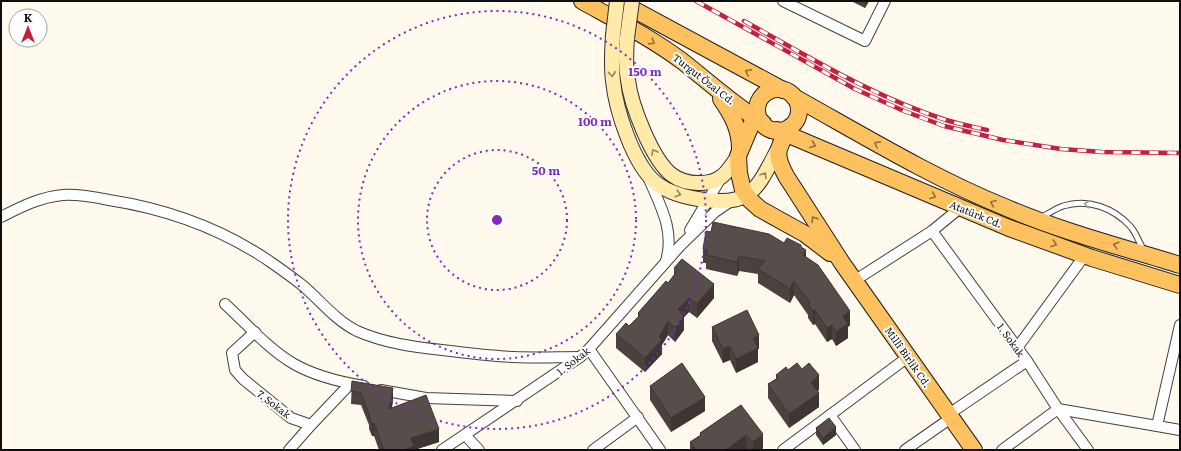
<svg xmlns="http://www.w3.org/2000/svg" width="1181" height="451" viewBox="0 0 1181 451" font-family="Literata,serif">
<style>
.lines{fill:none;stroke-linecap:round;stroke-linejoin:round}
.lane-casing{stroke:#414141;stroke-width:7}
.street-casing{stroke:#414141;stroke-width:12}
.secondary-casing{stroke:#303030;stroke-width:16}
.primary-casing{stroke:#1f1f1f;stroke-width:18}
.lane{stroke:#fff;stroke-width:5}
.street{stroke:#fff;stroke-width:10}
.secondary{stroke:#ffeaa9;stroke-width:14}
.primary{stroke:#fdc160;stroke-width:16}
.rail-casing{stroke:#c3203e;stroke-width:4.5}
.rail{stroke:#fff;stroke-width:3;stroke-dasharray:9;stroke-linecap:butt}
.secondary-bridge-casing{stroke:#303030;stroke-width:16;stroke-linecap:butt}
.secondary-bridge{stroke:#ffeaa9;stroke-width:14}
.wall{fill:#4b4240}
.shaded-wall{fill:#3d3634}
.building{fill:#574d4a;stroke:#3d3634}
.oneway{stroke:#91703b}
.oneway2{stroke:#938763}
.oneway3{stroke:#9f9f9f}
.ring{fill:none;stroke:#7b2cbf;stroke-width:2;stroke-dasharray:2 4}
.labels{text-anchor:middle;stroke-width:4;stroke-linejoin:round;paint-order:stroke}
.street-label{font-size:10px;fill:#0e0e0e;stroke:#fff}
.centre{fill:#7b2cbf;stroke:#fff;stroke-width:2}
.ring-label{font-size:12px;text-anchor:middle;font-weight:bold;fill:#7b2cbf;stroke:#fff;stroke-width:4;stroke-linejoin:round;paint-order:stroke}
</style>
<rect width="100%" height="100%" fill="#fff9ee"/>
<g class="lines">
<defs>
<path id="lane" d="M1040,218C1048,214 1055,209 1063,206C1088,198 1114,208 1131,227C1136,233 1139,242 1143,249"/>
<g id="street">
<path d="M783,1L865,41L885,1"/>
<path d="M648,177C660,205 675,230 666,261"/>
<path d="M1,217C21,207 40,197 63,195C78,194 94,197 109,200C167,209 223,229 272,263C282,270 292,277 302,285C320,300 335,320 357,331C384,343 414,347 442,350C466,353 490,356 514,357C536,358 558,357 580,357"/>
<path d="M690,230L721,178"/>
<path d="M932,231L1027,361L1058,409L1088,450"/>
<path d="M854,281L932,231L960,208"/>
<path d="M225,304C247,324 268,349 294,364C315,376 340,382 364,386"/>
<path d="M1180,325L1157,426L1180,430"/>
<path d="M255,332L232,353L235,370L243,379L291,418L311,425"/>
<path d="M1017,348L1085,255"/>
<path d="M589,349L660,450"/>
<path d="M381,390L426,398L517,401"/>
<path d="M949,414L1027,361"/>
<path d="M830,415L855,450"/>
<path d="M465,435L479,450"/>
<path d="M289,450L311,425L350,384"/>
<path d="M442,450L580,357L589,349L680,246L715,212L731,201"/>
<path d="M593,450L638,417"/>
<path d="M783,450L908,357"/>
<path d="M905,450L951,418"/>
<path d="M1002,450L1058,409L1157,426"/>
</g>
<g id="secondary">
<path d="M613,35C612,51 611,66 613,81C616,110 633,164 656,183C670,194 688,198 705,200C751,206 757,189 777,151"/>
<path d="M627,38C626,52 625,66 628,80C631,105 652,160 672,175C680,181 689,183 698,183C720,184 727,173 738,156"/>
</g>
<g id="primary">
<path d="M582,1C616,20 651,38 682,61C709,82 734,105 763,123"/>
<path d="M618,1L783,90"/>
<circle cx="778" cy="110" r="21"/>
<path d="M794,97C864,136 933,178 1007,208C1063,232 1122,247 1180,265"/>
<path d="M721,99C732,115 740,129 740,149"/>
<path d="M757,111L738,156L739,173L743,190L750,200L760,209L805,234L830,253"/>
<path d="M790,127C778,149 773,152 786,176L842,263L974,450"/>
<path d="M777,130L1009,228L1092,258L1180,285"/>
</g>
</defs>
<!-- lane casing -->
<use href="#lane" class="lane-casing"/>
<!-- street casing -->
<use href="#street" class="street-casing"/>
<!-- secondary casing -->
<use href="#secondary" class="secondary-casing"/>
<!-- primary casing -->
<use href="#primary" class="primary-casing"/>
<!-- lane -->
<use href="#lane" class="lane"/>
<!-- street -->
<use href="#street" class="street"/>
<!-- secondary -->
<use href="#secondary" class="secondary"/>
<!-- primary -->
<use href="#primary" class="primary"/>
<defs>
<g id="rail">
<path d="M696,1L855,89L904,111L944,126L1003,140L1061,149L1102,152L1180,153"/>
<path d="M744,21C809,57 874,97 946,120C959,124 974,127 987,130"/>
</g>
</defs>
<!-- rail casing -->
<use href="#rail" class="rail-casing"/>
<!-- rail -->
<use href="#rail" class="rail"/>
<defs>
<g id="secondary-bridge">
<path d="M613,35L617,1"/>
<path d="M627,38L632,1"/>
</g>
</defs>
<!-- secondary-bridge casing -->
<use href="#secondary-bridge" class="secondary-bridge-casing"/>
<!-- secondary-bridge -->
<use href="#secondary-bridge" class="secondary-bridge"/>
</g>
<!-- wall -->
<g class="wall">
<path d="M851,1H869L865,8Z"/>
<path d="M784,243L801,247L806,257L850,325L848,327V338L836,346L832,339L827,342L815,324L813,325L808,318V315L794,295L790,303L758,283V274L739,271L737,276L706,269V263H703V249Z"/>
<path d="M674,268L714,298L697,318L689,312L684,317V330L675,342L668,335L662,345V354L645,372L616,348V334L629,326L638,317V313L668,283L674,275Z"/>
<path d="M712,327L759,349H758V362L736,373L730,360L723,363L712,341Z"/>
<path d="M788,370L819,390L817,391L819,407L789,428L768,398V384L776,379V375Z"/>
<path d="M352,381L393,400L392,408L439,442L414,450H379L374,436H372L369,429V425L361,405L351,404Z"/>
<path d="M650,386L705,411L671,432L650,400Z"/>
<path d="M741,405L763,448L761,450H747L746,449L745,450H690V442L700,436V433Z"/>
<path d="M816,428L836,435L823,445L816,435Z"/>
</g>
<!-- shaded-wall -->
<g class="shaded-wall">
<path d="M865,1H869L865,8Z"/>
<path d="M806,250V264L803,255Z"/>
<path d="M739,256V271L737,276V262Z"/>
<path d="M794,281V295L790,303V289Z"/>
<path d="M714,284V298L697,318V304Z"/>
<path d="M689,298V312L684,317V330L675,342V328L678,309Z"/>
<path d="M815,310V324L813,325V311Z"/>
<path d="M850,311V325L848,327V338L836,346V332L843,316Z"/>
<path d="M668,321V335L662,345V354L645,372V358L659,337Z"/>
<path d="M832,325V339L827,342V328Z"/>
<path d="M759,335V349H758V362L736,373V359L753,338Z"/>
<path d="M730,346V360L723,363V349Z"/>
<path d="M819,375V390L811,396V382Z"/>
<path d="M393,388V400L389,422V409Z"/>
<path d="M819,393V407L789,428V414Z"/>
<path d="M705,397V411L671,432V418Z"/>
<path d="M374,423V436H372V424Z"/>
<path d="M836,427V435L823,445V438Z"/>
<path d="M439,429V442L414,450H405L411,438Z"/>
<path d="M763,434V448L761,450H753V442Z"/>
<path d="M746,435V449L745,450H726Z"/>
</g>
<!-- building -->
<g class="building">
<path d="M713,222L769,234L784,243L787,238L801,245V247L806,250L803,255L818,265L850,311L843,316L848,324L836,332L832,325L827,328L815,310L813,311L808,304L810,303L794,281L790,289L758,269L765,261L739,256L737,262L706,255L707,250L703,249L706,231L711,232Z"/>
<path d="M682,259L714,284L697,304L689,298L678,309L684,316L675,328L668,321L659,337L662,340L645,358L616,334L626,323L629,326L640,315L638,313L666,281L668,283L678,270L674,268Z"/>
<path d="M747,310L759,335L753,338L758,348L736,359L730,346L723,349L712,327Z"/>
<path d="M682,363L705,397L671,418L650,386Z"/>
<path d="M797,363L802,369L809,363L819,375L811,382L819,393L789,414L768,384L778,378L776,375L786,367L788,370Z"/>
<path d="M352,381L393,388L389,409L426,395L439,429L411,438L414,446L405,450H384L374,423L372,424L369,416H370L361,393L351,391Z"/>
<path d="M741,405L763,434L753,442L746,435L726,450H696L690,442L701,435L700,433Z"/>
<path d="M829,418L836,427L823,438L816,428Z"/>
</g>
<!-- one-way arrows -->
<defs><path id="oneway-chevron" d="M-2-3.5L2.5 0L-2 3.5" fill="none" stroke-width="1.6" stroke-linecap="round" stroke-linejoin="round"/></defs>
<g class="oneway">
<use href="#oneway-chevron" transform="translate(652 42) rotate(32)"/>
<use href="#oneway-chevron" transform="translate(748 72) rotate(-152)"/>
<use href="#oneway-chevron" transform="translate(877 144) rotate(-151)"/>
<use href="#oneway-chevron" transform="translate(813 145) rotate(23)"/>
<use href="#oneway-chevron" transform="translate(933 196) rotate(23)"/>
<use href="#oneway-chevron" transform="translate(993 203) rotate(-157)"/>
<use href="#oneway-chevron" transform="translate(814 219) rotate(-122)"/>
<use href="#oneway-chevron" transform="translate(1054 244) rotate(20)"/>
<use href="#oneway-chevron" transform="translate(1116 245) rotate(-163)"/>
</g>
<g class="oneway2">
<use href="#oneway-chevron" transform="translate(612 74) rotate(85)"/>
<use href="#oneway-chevron" transform="translate(654 152) rotate(-119)"/>
<use href="#oneway-chevron" transform="translate(764 175) rotate(-58)"/>
<use href="#oneway-chevron" transform="translate(678 194) rotate(17)"/>
</g>
<use class="oneway3" href="#oneway-chevron" transform="translate(1087 204) rotate(-173)"/>
<!-- distance rings -->
<g class="ring">
<circle cx="497" cy="220" r="70"/>
<circle cx="497" cy="220" r="139"/>
<circle cx="497" cy="220" r="209"/>
</g>
<g class="labels">
<!-- street labels -->
<g class="street-label">
<text transform="translate(704 79) rotate(38)" y="4">Turgut Özal Cd.</text>
<text transform="translate(976 214) rotate(22)" y="4">Atatürk Cd.</text>
<text transform="translate(1011 340) rotate(54)" y="4">1. Sokak</text>
<text transform="translate(908 357) rotate(55)" y="4">Millî Birlik Cd.</text>
<text transform="translate(573 361) rotate(-38)" y="4">1. Sokak</text>
<text transform="translate(274 404) rotate(37)" y="4">7. Sokak</text>
</g>
</g>
<circle cx="497" cy="220" r="6" class="centre"/>
<g class="ring-label">
<text x="645" y="76">150 m</text>
<text x="595" y="126">100 m</text>
<text x="546" y="175">50 m</text>
</g>
<!-- border -->
<rect width="1181" height="451" fill="none" stroke="#0e0e0e" stroke-width="4"/>
<!-- north arrow -->
<g transform="translate(28 28)"><circle r="19" fill="#ffffff" stroke="#9f9f9f"/>
<path d="M0-3L7 15L0 10L-7 15Z" fill="#c3203e"/>
<text y="-6" font-size="11" font-weight="bold" text-anchor="middle" fill="#0e0e0e">K</text>
</g>
</svg>
